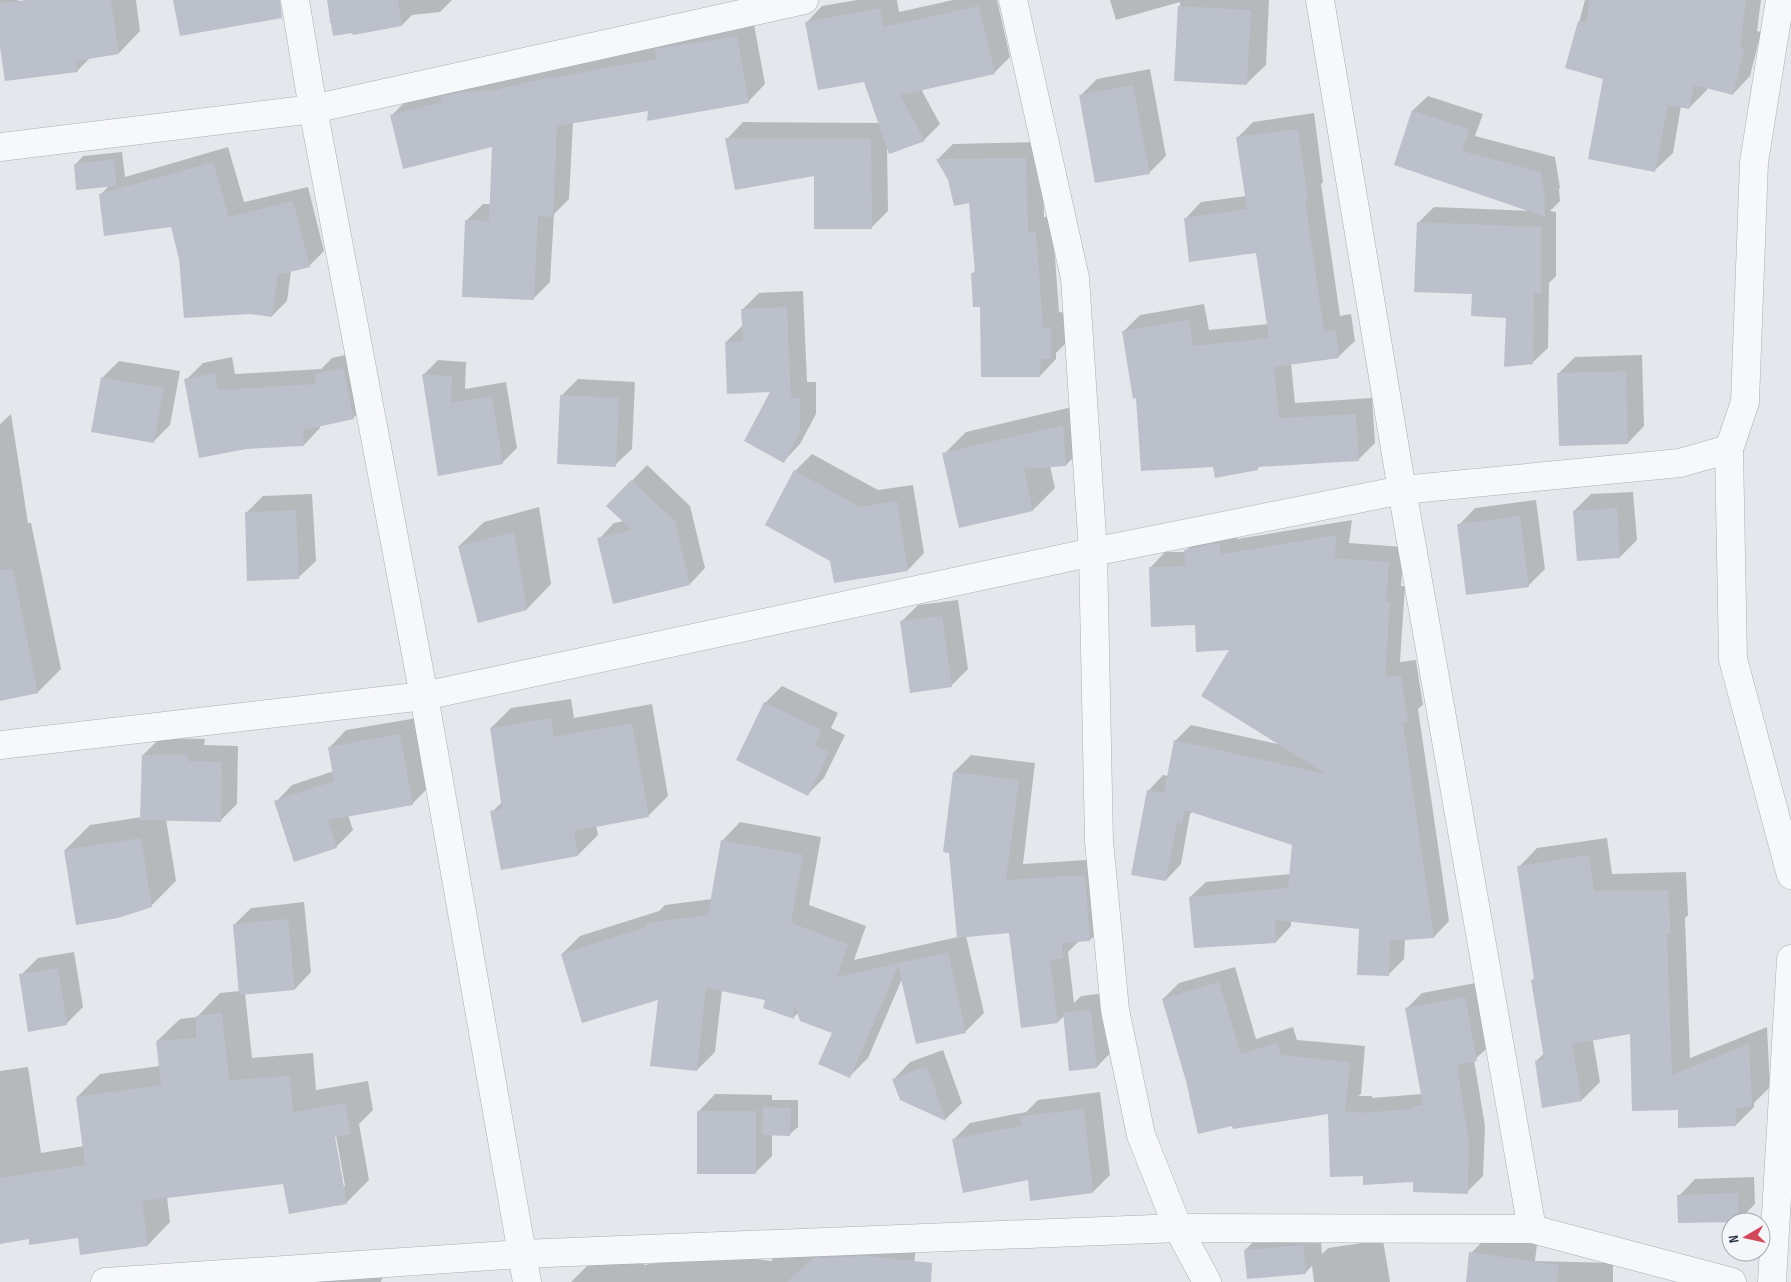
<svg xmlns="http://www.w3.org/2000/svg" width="1791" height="1282" viewBox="0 0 1791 1282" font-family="'Sofia Sans Condensed',sans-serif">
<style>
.shadow{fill:#0003;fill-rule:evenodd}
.building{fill:#bbc0ca}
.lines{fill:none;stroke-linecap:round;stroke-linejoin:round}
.minor-casing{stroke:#a9aeb7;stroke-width:29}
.minor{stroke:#f7f8fa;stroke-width:28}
</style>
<rect width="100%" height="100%" fill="#e4e7ec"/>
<!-- shadow -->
<g class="shadow">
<path d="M0,0H18V2L37,0H136L140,31L119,53L91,57L77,71L0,37Z"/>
<path d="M328,0H452L440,12L412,15L402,25L330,23Z"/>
<path d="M857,0H897L899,12L953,0H997L1010,57L994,73L921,89L940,124L924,140L887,145L888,211L871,228L815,175L727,139L743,122L880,123L864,80L807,22L822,6Z"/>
<path d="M1110,0H1269L1266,65L1246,84L1176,80L1180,2L1116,20Z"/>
<path d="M1585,0H1761L1757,31L1761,32L1750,76L1733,94L1707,87V90L1689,108L1681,106L1673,153L1655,170L1605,78L1567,67Z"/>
<path d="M753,19L765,84L748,102L649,110L573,122L569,199L554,214L550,282L533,299L466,221L483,204H491L493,146L392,115L409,98Z"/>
<path d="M1150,69L1166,156L1149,173L1080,96L1097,79Z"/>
<path d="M1428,96L1483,114L1475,136L1555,157L1560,188L1559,189L1560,201L1550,211L1556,212V276L1549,283L1548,348L1532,363L1507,316L1474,293L1418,223L1434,207L1530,211L1395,164L1413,110Z"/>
<path d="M1314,113L1323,182L1321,184L1340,316L1351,314L1355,341L1338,357L1291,364L1295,403L1372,398L1375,443L1359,459L1261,465L1257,469L1214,466L1138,397L1124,331L1140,315L1204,304L1209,330L1268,324L1257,252L1185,219L1201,202L1246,196L1237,138L1253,122Z"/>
<path d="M1042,142L1044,217L1052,216L1059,312L1066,313L1067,342L1056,353V359L1040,376L981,305L972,274L976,270L970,202L950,180L937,160L953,144Z"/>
<path d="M228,147L244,202L308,187L324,251L309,266L291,271L287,301L272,316L181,258L172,226L100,195L109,186L75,165L83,156L122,152L125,177Z"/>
<path d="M803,291L807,382H816V414L800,444L784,461L772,391L726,342L743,325L742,310L759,293Z"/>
<path d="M359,352L370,401L353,418L320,425V428L304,445L186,380L203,363L232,357L235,374L321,369L332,358Z"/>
<path d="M1642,355L1644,426L1628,443L1558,374L1575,357Z"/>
<path d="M438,360L466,362L465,389L506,382L517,448L502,463L423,375Z"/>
<path d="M119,361L180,371L170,425L153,442L103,377Z"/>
<path d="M578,379L635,382L632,449L615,465L561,396Z"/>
<path d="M1085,404L1088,443L1066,465L1050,466L1055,488L1033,510L960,526L944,454L966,432Z"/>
<path d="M11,414L28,523H31L61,669L38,692L0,700V424Z"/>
<path d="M812,454L878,490L913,485L924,553L908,570L831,560L795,471Z"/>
<path d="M647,465L690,506L705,568L690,584L599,539L614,523L624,521L608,506Z"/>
<path d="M1633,492L1637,540L1620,557L1574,511L1591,494Z"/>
<path d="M312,494L316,561L299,577L246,513L263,496Z"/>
<path d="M1536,500L1545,569L1528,586L1459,525L1475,508Z"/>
<path d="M539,507L551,584L527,609L459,546L484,522Z"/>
<path d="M1352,520L1349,543L1404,547L1401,586H1405L1400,662L1416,660L1423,705L1418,709L1449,921L1434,937L1405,939L1404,959L1389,974L1360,928L1291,921V926L1276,942L1190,897L1206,882L1291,874L1293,844L1194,811L1190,814L1181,864L1166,880L1148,791L1163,775L1168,776L1175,741L1191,725L1282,745L1231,649L1196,624L1150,568L1165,552H1185L1201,534L1235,528L1237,539Z"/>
<path d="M958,600L968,669L951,686L901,622L918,605Z"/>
<path d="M782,686L838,713L831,728L845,735L824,778L807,795L765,703Z"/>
<path d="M571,699L574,718L652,704L668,796L648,816L596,825L598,835L578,855L502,868L492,812L502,802L491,728L511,708Z"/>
<path d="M417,718L429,787L412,804L348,815L353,830L336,847L276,802L292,785L334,771L330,747L346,730Z"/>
<path d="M160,738L205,739L204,745L238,746L237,804L220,821L166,819L176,881L151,906L65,850L90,825L142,817L143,755Z"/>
<path d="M971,755L1035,763L1023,864L1102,859L1107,923L1090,940H1080L1068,952L1074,1003L1081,996L1107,993L1113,1050L1097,1067L1065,1015L1058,1022L1010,932L966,936L984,1013L965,1032L902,979L868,1058L850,1076L833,1032L798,1013L793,1018L767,1000L722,990L715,1052L697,1070L659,998L562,954L580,936L659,911L665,905L712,899L722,841L740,822L821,837L809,905L866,926L854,960L958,937L954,772Z"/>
<path d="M1607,838L1612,874L1686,872L1688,915L1685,918L1690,1058L1767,1027L1770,1087L1754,1103V1107L1736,1125L1679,1108L1631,1033L1593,1040L1600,1082L1582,1100L1536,1061L1545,1053L1533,980L1535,978L1519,867L1537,848Z"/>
<path d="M304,902L311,972L295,989L245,993L252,1058L313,1053L316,1090L368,1081L373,1110L359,1124L369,1180L346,1203L284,1182L167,1197L170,1222L148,1245L79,1237H30L0,1243V1071L28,1067L41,1153L84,1146L77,1097L100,1074L160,1066L157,1041L180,1019L197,1017L220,993L240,991L234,925L251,908ZM335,1130L345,1186H342L333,1131Z"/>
<path d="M74,952L83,1007L66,1024L21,975L38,958Z"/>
<path d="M1235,967L1256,1039L1293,1027L1297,1040L1365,1046L1361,1094L1358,1096H1372V1098L1422,1094L1406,1009L1422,993L1481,982L1492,1044L1474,1060L1485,1126L1483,1176L1467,1192L1414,1181L1364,1175L1329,1112L1187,1081L1163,999L1179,983Z"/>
<path d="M943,1050L962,1103L946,1119L901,1099L894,1079L910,1062Z"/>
<path d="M1100,1092L1110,1175L1093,1192L1029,1179L953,1140L970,1123L1026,1112L1038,1100Z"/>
<path d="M715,1094L772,1095V1100H798V1127L789,1135L772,1134V1156L755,1173L699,1111Z"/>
<path d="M1754,1177L1755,1204L1738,1221L1679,1196L1695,1179Z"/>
<path d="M1320,1228L1322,1254L1328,1248L1383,1240L1390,1282H1314L1312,1266L1305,1273L1245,1250L1262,1233Z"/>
<path d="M1487,1237L1537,1244L1535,1261L1613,1263V1282H1467L1471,1253Z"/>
<path d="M791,1240H917L913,1271L902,1282H571L587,1266L644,1258V1265L729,1251L730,1255L771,1261Z"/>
<path d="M387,1264L381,1282H285Z"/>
</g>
<!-- building -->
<g class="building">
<path d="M27,0H111L119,54L76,61L78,72L5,81L0,47V3Z"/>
<path d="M173,0H280L282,18L180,36Z"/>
<path d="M327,0H398L402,26L353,35L352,33L333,36Z"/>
<path d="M1589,0H1746L1740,48L1744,49L1733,95L1694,85L1689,109L1668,105L1655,172L1588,159L1603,79L1565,68L1578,21L1587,23Z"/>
<path d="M979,6L995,74L900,95L925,141L889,154L864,82L818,90L805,22L880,8L883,27Z"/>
<path d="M1178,6L1251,10L1247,85L1174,81Z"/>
<path d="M737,36L749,103L647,121L648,111L557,126L553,217L538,216L534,300L462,297L465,220L489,221L492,147L403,169L390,115L442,102L441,96L463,92L495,90L550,77V78L656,59L655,49Z"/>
<path d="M1133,85L1150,174L1095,183L1079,95Z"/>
<path d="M1412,110L1469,129L1462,151L1541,172L1546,204H1544L1546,217L1394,165Z"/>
<path d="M1298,129L1308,199H1305L1324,331L1336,330L1339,358L1274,367L1279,418L1356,414L1359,461L1257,467L1258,470L1215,478L1213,467L1141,471L1136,398L1133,399L1122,331L1189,320L1193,346L1269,338L1256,253L1189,262L1184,218L1247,209L1236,137Z"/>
<path d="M725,138L871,139L872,229H814V176L735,190Z"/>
<path d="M1026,158L1028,232L1036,231L1043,328H1051V359H1041L1040,377H981L980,307H973L971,273H975L969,203L954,206L948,180L936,159Z"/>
<path d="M114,159L117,186L76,190L74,164Z"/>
<path d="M213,162L229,217L293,201L310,267L278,275L272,317L250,314L184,318L179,259L171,227L104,236L99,194Z"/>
<path d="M1417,222L1541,227V293H1534L1533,364L1504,367L1506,318L1471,316L1472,294L1414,292Z"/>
<path d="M787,307L791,398H800V432L784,463L744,441L770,392L727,394L725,342L743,341L741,309Z"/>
<path d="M343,368L354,419L303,430L304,446L246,449L199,458L184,379L215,373L218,390L316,384L314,374Z"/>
<path d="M1626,371L1628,444L1559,446L1557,373Z"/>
<path d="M422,374L452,376L451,403L492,396L503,464L438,476Z"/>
<path d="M101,377L164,388L154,443L91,432Z"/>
<path d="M560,395L619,398L616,467L557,464Z"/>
<path d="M1063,425L1066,466L1024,469L1033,511L959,528L942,453Z"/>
<path d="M794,470L860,507L897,501L908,571L834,583L830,561L765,525Z"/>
<path d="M631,480L675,521L690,585L613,604L597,538L632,530L606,506Z"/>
<path d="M1617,508L1620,558L1577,561L1573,511Z"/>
<path d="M296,510L299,579L247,581L245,512Z"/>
<path d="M1520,516L1529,587L1466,595L1457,524Z"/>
<path d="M514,532L527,610L478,623L458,546Z"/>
<path d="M1337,535L1334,558L1389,562L1386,601L1390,602L1385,677L1401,675L1408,722H1403L1434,938L1390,941L1389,976L1357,975L1359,929L1275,920L1276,943L1194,948L1189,897L1288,888L1292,845L1185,810L1182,824L1177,823L1166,881L1131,875L1147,790L1164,793L1174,740L1326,774L1201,696L1229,650L1196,652L1195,625L1151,627L1149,567L1186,566L1184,550L1219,543L1221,554Z"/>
<path d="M13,569L38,693L0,701V570Z"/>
<path d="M942,616L952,687L910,693L900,621Z"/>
<path d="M764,702L822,730L815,745L829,752L808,796L736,760Z"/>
<path d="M551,718L554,737L632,723L649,817L574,831L578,856L501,870L490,811L502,809L490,728Z"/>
<path d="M400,734L413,805L328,820L337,848L294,862L274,801L334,781L328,747Z"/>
<path d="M142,755H188V761L222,762L221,822L140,820Z"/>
<path d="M953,772L1019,780L1006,880L1085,875L1090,941L1062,943L1063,958L1050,960L1058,1023L1021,1028L1009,933L957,938L949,853L943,852Z"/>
<path d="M141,838L152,907L118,918L76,925L64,850Z"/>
<path d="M721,840L803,855L791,923L848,944L837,977L948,952L966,1033L916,1044L898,966L850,1078L818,1064L832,1033L800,1021L794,1004V1019L763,1008L765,1000L706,988L697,1071L650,1066L658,1000L582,1023L561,954L646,927V923L708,915Z"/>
<path d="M1589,855L1594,891L1668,890L1671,934H1667L1672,1075L1749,1044L1752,1106L1736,1108V1126L1678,1128V1110L1632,1111L1630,1034L1572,1044L1582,1101L1542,1108L1535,1061L1544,1059L1531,980L1534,979L1517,866Z"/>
<path d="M288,919L295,990L239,995L233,924Z"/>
<path d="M58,968L67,1025L28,1032L19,974Z"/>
<path d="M1219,982L1241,1054L1277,1043L1281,1055L1350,1062L1345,1111L1342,1112L1356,1111V1113L1413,1109L1412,1107L1423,1105L1405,1008L1465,997L1477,1061L1457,1065L1469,1143L1468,1194L1413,1192V1182L1363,1185V1176L1330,1177L1328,1114L1233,1129L1232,1126L1198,1134L1186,1081L1162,999Z"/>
<path d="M1091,1010L1097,1068L1069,1071L1063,1012Z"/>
<path d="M222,1013L229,1080L290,1076L293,1112L345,1103L351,1134L335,1137L347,1204L289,1214L283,1184L142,1201L148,1246L80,1255L78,1238L29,1245V1239L0,1244V1178L85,1165L76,1097L161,1085L156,1041L196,1038V1016Z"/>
<path d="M927,1066L946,1121L900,1100L892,1079Z"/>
<path d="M763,1107L791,1108L790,1136L762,1135Z"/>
<path d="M1084,1109L1093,1193L1030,1201L1028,1180L963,1193L952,1139L1021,1126L1020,1116Z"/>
<rect x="697" y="1111" width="59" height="63"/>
<path d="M1738,1193V1222L1678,1223L1677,1195Z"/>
<path d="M1303,1245L1306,1274L1247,1279L1244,1250Z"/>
<path d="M1469,1252L1559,1265L1557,1282H1466Z"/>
<path d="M868,1256L932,1263L931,1282H787L813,1258Z"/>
</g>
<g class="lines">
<defs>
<g id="minor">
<path d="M295,0L313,109L424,696L527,1282"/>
<path d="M1013,0L1075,278L1093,552L1099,841L1115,1010L1141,1135L1178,1228L1207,1282"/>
<path d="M1320,0L1402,490L1532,1229"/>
<path d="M0,147L313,109L804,0"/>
<path d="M1729,449L1733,659L1791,875"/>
<path d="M0,745L424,696L1093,552L1402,490L1680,463L1729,449L1745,402L1754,162L1780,0"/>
<path d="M105,1282L521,1254L1178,1228L1532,1229L1732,1282"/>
<path d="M1772,1282L1791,959"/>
</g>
</defs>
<!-- minor casing -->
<use href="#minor" class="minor-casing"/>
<!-- minor -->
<use href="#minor" class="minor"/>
</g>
<!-- north arrow -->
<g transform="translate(1746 1237) rotate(261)"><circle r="24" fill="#f4f6f9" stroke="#a4a8b1"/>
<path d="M0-4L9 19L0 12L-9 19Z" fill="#d1495b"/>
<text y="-8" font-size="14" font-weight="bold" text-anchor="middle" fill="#2b3445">N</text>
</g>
</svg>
